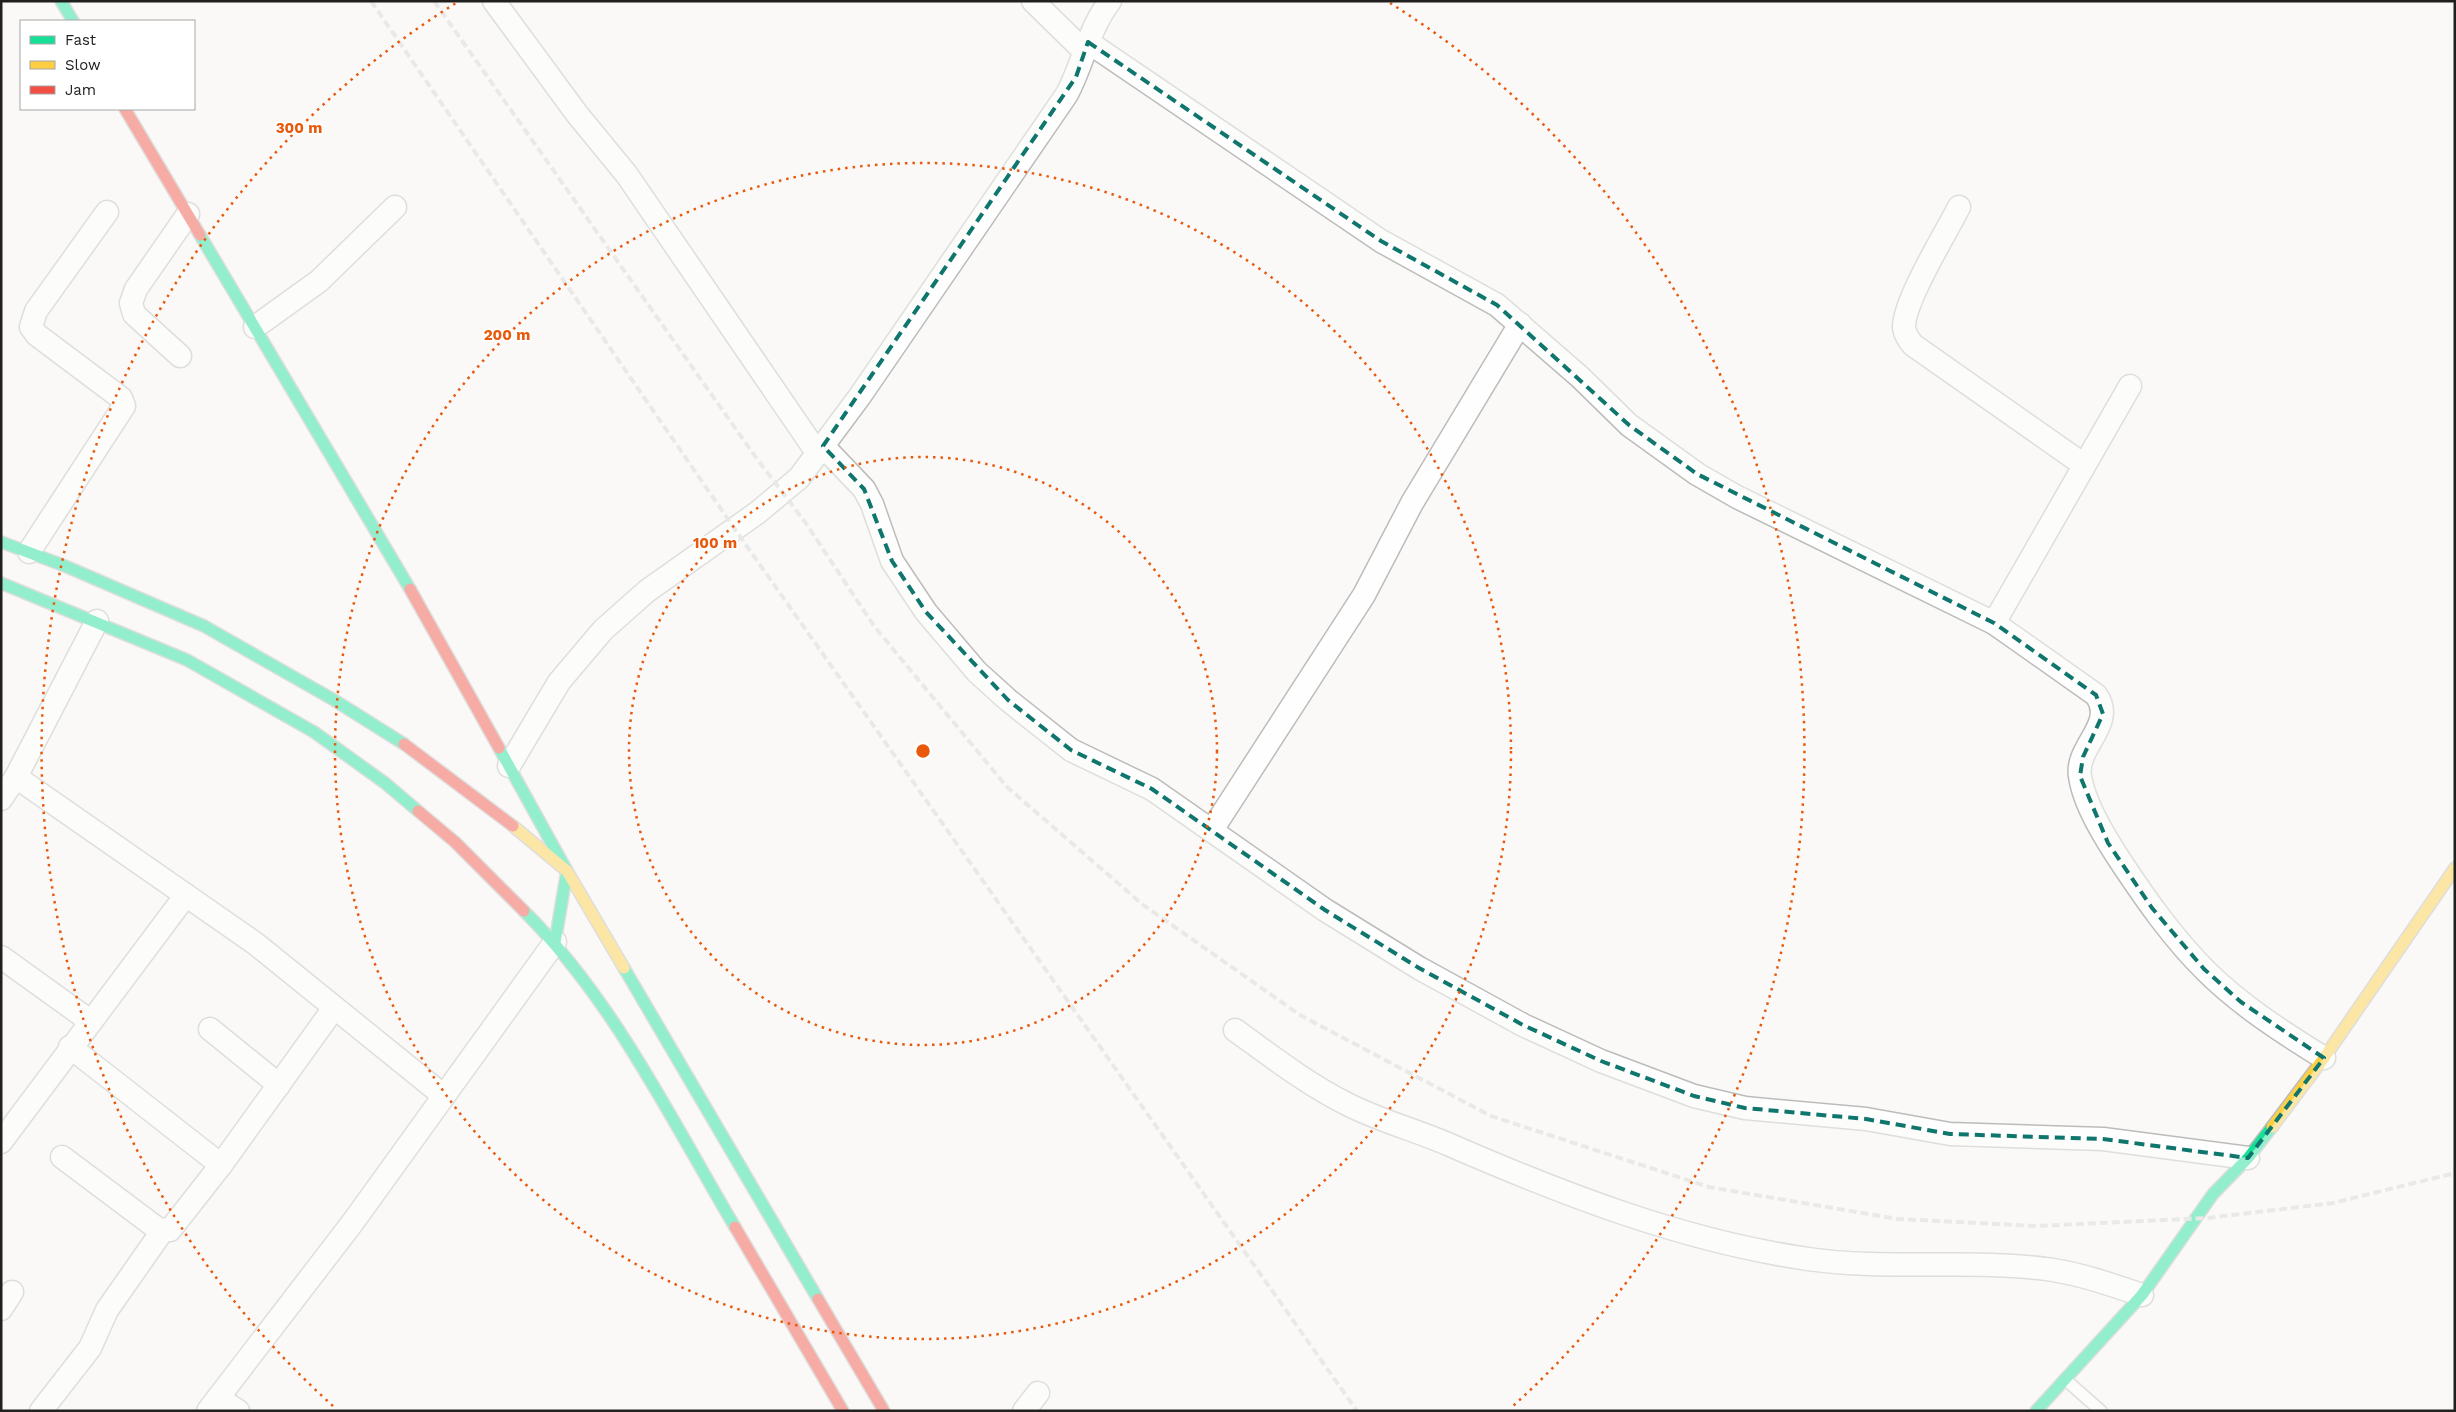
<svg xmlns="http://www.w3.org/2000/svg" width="2456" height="1412" viewBox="0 0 2456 1412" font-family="'Work Sans',sans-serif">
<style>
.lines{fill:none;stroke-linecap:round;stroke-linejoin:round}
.lane-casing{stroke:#bcbcba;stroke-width:14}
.street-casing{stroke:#bcbcba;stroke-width:25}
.fast-casing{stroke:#bcbcba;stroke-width:14}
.slow-casing{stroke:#bcbcba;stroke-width:14}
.jam-casing{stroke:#bcbcba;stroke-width:14}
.lane{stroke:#fefefe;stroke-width:11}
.street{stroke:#fefefe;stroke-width:22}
.fast{stroke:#16e098;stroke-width:11}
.slow{stroke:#ffcf43;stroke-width:11}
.jam{stroke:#f24e42;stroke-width:11}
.rail{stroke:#d5d5d4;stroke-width:4;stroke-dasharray:8 4;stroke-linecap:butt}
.marked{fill:none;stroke:#0f766e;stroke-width:4;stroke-dasharray:10 6;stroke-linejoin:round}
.ring{fill:none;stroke:#e8590c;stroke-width:2.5;stroke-dasharray:2.5 5}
.centre{fill:#e8590c;stroke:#fff;stroke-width:2.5}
.ring-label{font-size:15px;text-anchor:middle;font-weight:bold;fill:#e8590c;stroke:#fff;stroke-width:4;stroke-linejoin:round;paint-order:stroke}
</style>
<rect width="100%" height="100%" fill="#faf9f7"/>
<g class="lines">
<defs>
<path id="lane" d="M2066,1380L2101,1411"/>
<g id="street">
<path d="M494,1L577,114L627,175L818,454"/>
<path d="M1033,1L1085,52"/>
<path d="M1088,42L1381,241L1497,305L1580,377L1629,425L1697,474L1737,497L1994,623L2096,695C2117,724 2075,747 2080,776C2084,805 2107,841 2123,865C2147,901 2173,938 2205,970C2240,1005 2282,1032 2324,1058"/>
<path d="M1959,207C1946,233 1903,302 1904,328C1905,335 1909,340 1913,345L2084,465"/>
<path d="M255,327L319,281L395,207"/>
<path d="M180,356L134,314L131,303L136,289L188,214"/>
<path d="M823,446L864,489L872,504L892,561L926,612L977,672L1008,700L1071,750L1152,789L1325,910L1419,968L1523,1025L1601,1061L1694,1096L1745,1108L1866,1119L1950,1134L2103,1139L2248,1158"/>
<path d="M29,552L124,406L121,398L37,335L31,327L36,311L107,212"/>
<path d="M1994,623L2130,386"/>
<path d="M509,766L559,682L603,630L647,591L757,513L799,478L860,396L1067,94C1084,62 1088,30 1110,1"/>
<path d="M16,777L256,944L444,1096"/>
<path d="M1,799L16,777L97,621"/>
<path d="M1212,830L1364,595L1412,503L1520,324"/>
<path d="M1,957L90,1021"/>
<path d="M210,1029L279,1085"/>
<path d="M1235,1030C1271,1056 1307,1084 1347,1104C1380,1121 1416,1130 1450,1145C1565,1195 1684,1241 1808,1259C1889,1271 1972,1258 2053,1270C2084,1275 2112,1285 2142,1295"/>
<path d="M70,1047L221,1165"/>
<path d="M1,1142L186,895"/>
<path d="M62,1157L158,1229L170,1230L221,1165L334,1008"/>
<path d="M1,1309L12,1292"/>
<path d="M218,1398L238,1411"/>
<path d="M41,1411L90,1348L107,1310L163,1230"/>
<path d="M208,1411L353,1222L555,942"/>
<path d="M1024,1411L1038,1393"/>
</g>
<g id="fast">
<path d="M61,1L73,21"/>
<path d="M200,235L410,589"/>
<path d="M1,542L65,566L204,626L334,700L404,744"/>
<path d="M1,583L187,660L314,732L385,783L418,811"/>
<path d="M499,748L567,871L555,942"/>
<path d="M524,911C614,1001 671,1119 735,1227"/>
<path d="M624,968L818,1299"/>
<path d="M2036,1411L2142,1295L2213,1194L2248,1158L2272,1127"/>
</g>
<g id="slow">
<path d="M513,826L567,871L624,968"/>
<path d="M2272,1127L2324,1058L2455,868"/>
</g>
<g id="jam">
<path d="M125,109L200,235"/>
<path d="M410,589L499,748"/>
<path d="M404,744L513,826"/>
<path d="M418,811L455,842L524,911"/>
<path d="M735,1227L843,1411"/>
<path d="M818,1299L884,1411"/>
</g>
</defs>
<!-- lane casing -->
<use href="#lane" class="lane-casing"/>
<!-- street casing -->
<use href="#street" class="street-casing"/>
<!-- fast casing -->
<use href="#fast" class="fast-casing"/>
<!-- slow casing -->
<use href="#slow" class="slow-casing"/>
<!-- jam casing -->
<use href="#jam" class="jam-casing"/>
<!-- lane -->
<use href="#lane" class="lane"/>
<!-- street -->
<use href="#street" class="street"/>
<!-- fast -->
<use href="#fast" class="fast"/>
<!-- slow -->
<use href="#slow" class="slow"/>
<!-- jam -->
<use href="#jam" class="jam"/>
<!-- rail -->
<g class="rail">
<path d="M371,1L734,528L1357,1411"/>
<path d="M434,1L757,459L805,522L874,626L1007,787L1142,904L1300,1015L1491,1116L1709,1187L1898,1219L2036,1226L2207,1218L2333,1203L2455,1173"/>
</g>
</g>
<!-- marked area -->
<path d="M0 0H2456V1412H0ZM1088,42L1381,241L1497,305L1629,425L1697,474L1994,623L2096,695L2103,714L2083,757L2080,776L2108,843L2152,908L2204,969L2241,1002L2324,1058L2248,1158L2103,1139L1950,1134L1866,1119L1745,1108L1694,1096L1601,1061L1523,1025L1419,968L1325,910L1152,789L1071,750L1008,700L926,612L892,561L864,489L823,446L1076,77Z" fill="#faf9f7" fill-opacity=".55" fill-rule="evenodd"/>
<path class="marked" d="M1088,42L1381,241L1497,305L1629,425L1697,474L1994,623L2096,695L2103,714L2083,757L2080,776L2108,843L2152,908L2204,969L2241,1002L2324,1058L2248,1158L2103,1139L1950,1134L1866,1119L1745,1108L1694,1096L1601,1061L1523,1025L1419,968L1325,910L1152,789L1071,750L1008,700L926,612L892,561L864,489L823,446L1076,77Z"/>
<!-- distance rings -->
<g class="ring">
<circle cx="923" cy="751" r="294"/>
<circle cx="923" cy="751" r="588"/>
<path d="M333 1406A882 882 0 0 1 456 3M1390 3A882 882 0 0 1 1513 1406"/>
</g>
<circle cx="923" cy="751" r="8" class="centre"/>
<g class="ring-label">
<text x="299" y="133">300 m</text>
<text x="507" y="340">200 m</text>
<text x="715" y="548">100 m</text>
</g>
<!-- border -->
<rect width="2456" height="1412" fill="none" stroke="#20201f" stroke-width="5"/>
<!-- legend -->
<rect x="20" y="20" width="175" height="90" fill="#ffffff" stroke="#a6a6a5"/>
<rect x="30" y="36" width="25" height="8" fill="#16e098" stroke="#a6a6a5"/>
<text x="65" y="45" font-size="15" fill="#20201f">Fast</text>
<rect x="30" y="61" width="25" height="8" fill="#ffcf43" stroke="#a6a6a5"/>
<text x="65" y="70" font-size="15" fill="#20201f">Slow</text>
<rect x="30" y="86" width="25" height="8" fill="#f24e42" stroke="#a6a6a5"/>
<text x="65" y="95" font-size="15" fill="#20201f">Jam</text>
</svg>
